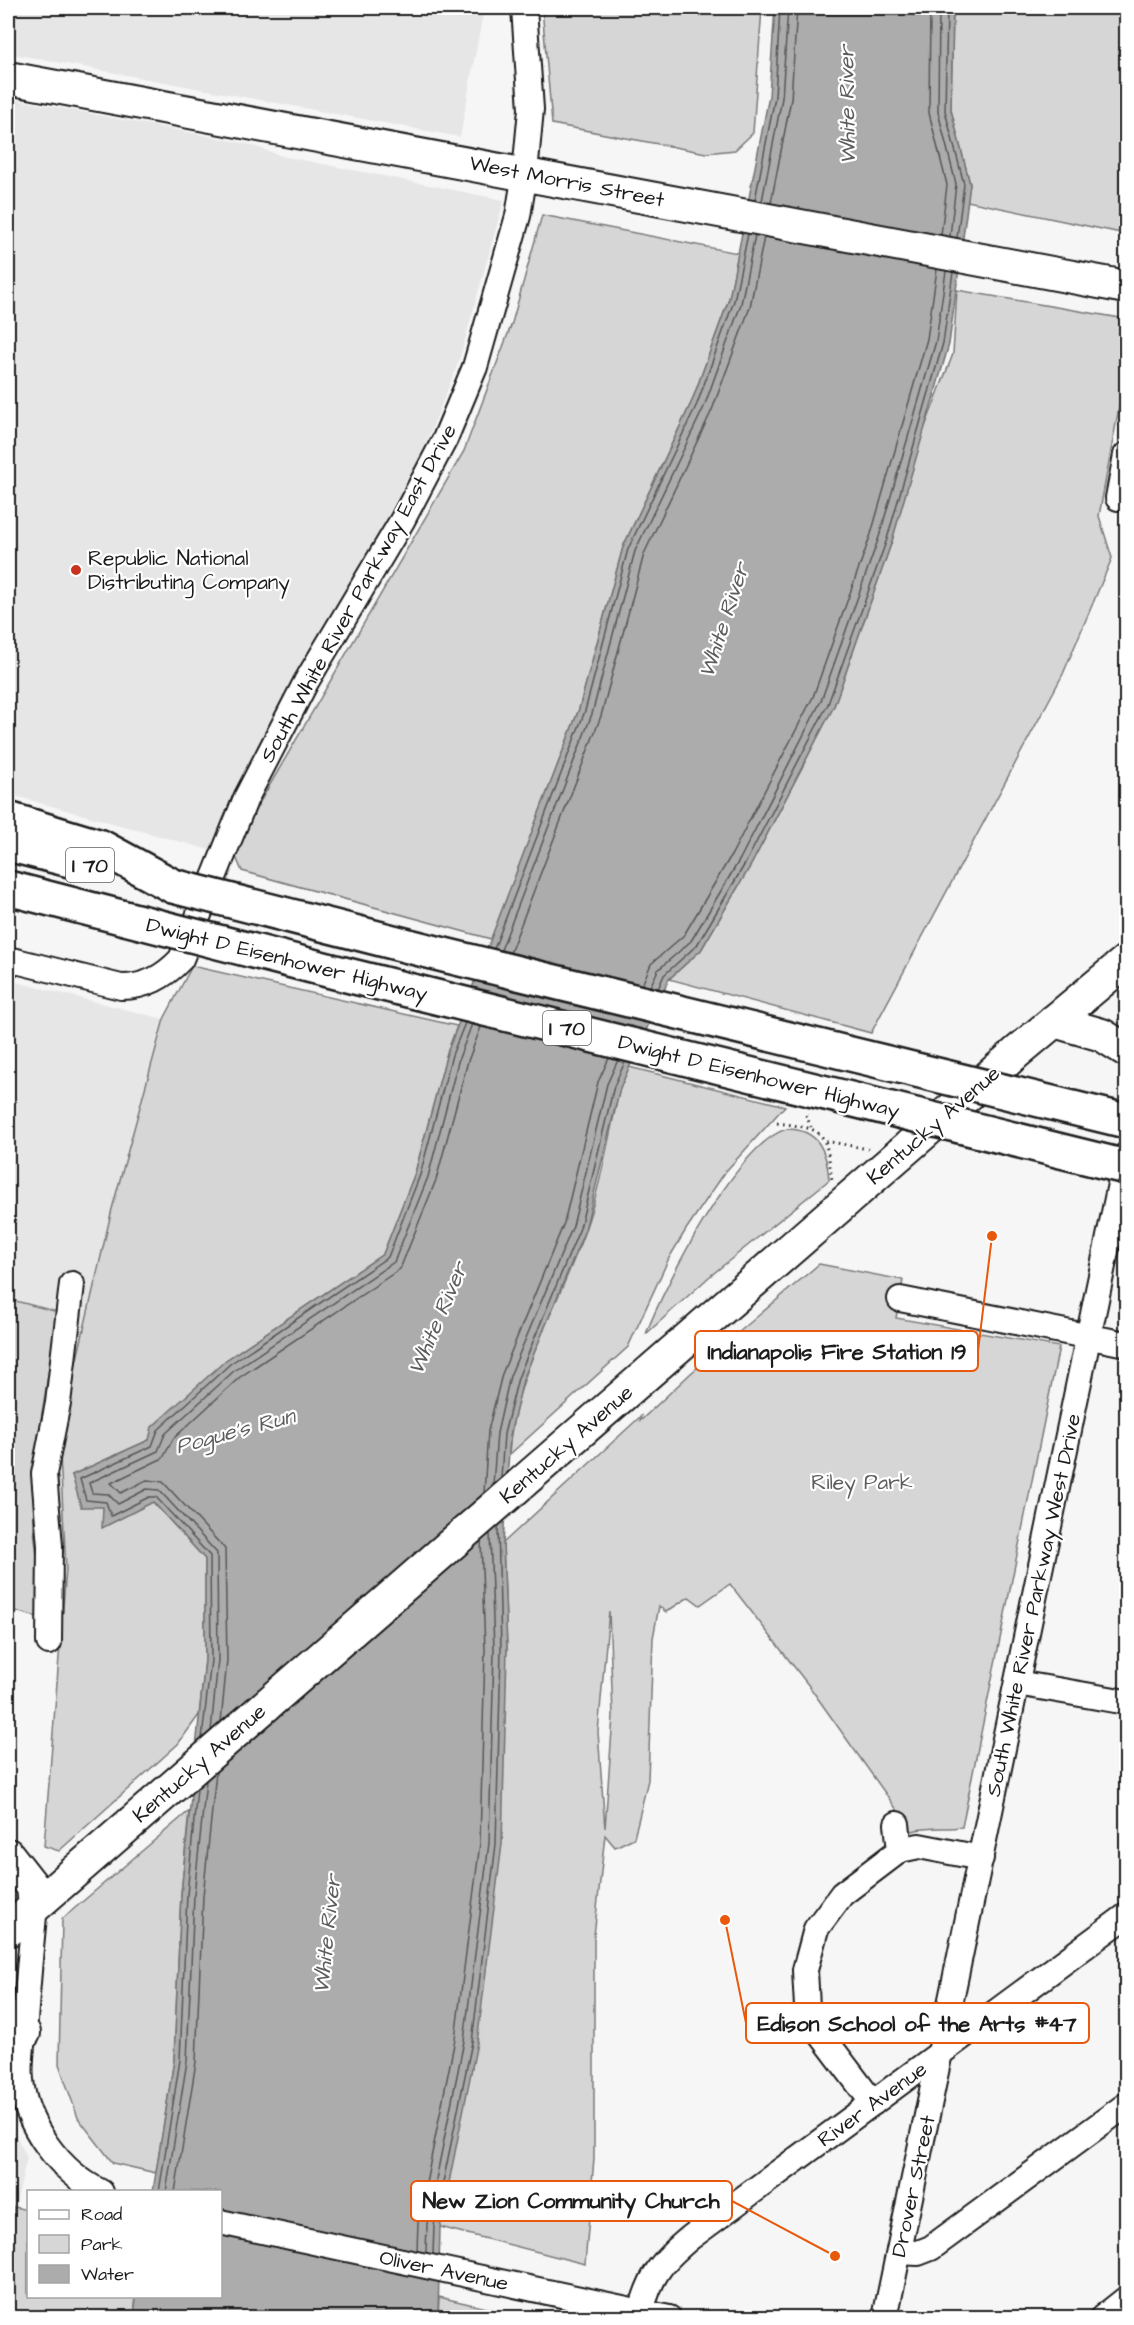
<svg xmlns="http://www.w3.org/2000/svg" width="1134" height="2325" viewBox="0 0 1134 2325" font-family="'Architects Daughter',sans-serif">
<style>
.built{fill:#e6e6e6}
.green{fill:#d6d6d6;stroke:#797979;stroke-width:1.5;fill-rule:evenodd}
.water{fill:#acacac;stroke:#727272;stroke-width:1.5}
.lines{fill:none;stroke-linecap:round;stroke-linejoin:round}
.shore{stroke:#565656;stroke-width:1.5}
.minor-casing{stroke:#1c1c1c;stroke-width:28}
.major-casing{stroke:#1c1c1c;stroke-width:36}
.highway-casing{stroke:#1c1c1c;stroke-width:38}
.path{stroke:#1c1c1c;stroke-width:3;stroke-dasharray:1.5 4.5;stroke-linecap:butt}
.minor{stroke:#fff;stroke-width:24}
.major{stroke:#fff;stroke-width:32}
.highway{stroke:#fff;stroke-width:33}
.highway-bridge-casing{stroke:#1c1c1c;stroke-width:38;stroke-linecap:butt}
.highway-bridge{stroke:#fff;stroke-width:33}
.poi-dot{fill:#c8321e;stroke:#fff;stroke-width:2}
.labels{text-anchor:middle;stroke-width:4.5;stroke-linejoin:round;paint-order:stroke}
.shield{fill:#fff;stroke:#606060;stroke-width:1.5}
.shield-label{font-size:20px;font-weight:bold;fill:#1c1c1c}
.street-label{font-size:21px;fill:#1c1c1c;stroke:#fff}
.poi-label{font-size:21px;fill:#1c1c1c;stroke:#fff;text-anchor:start}
.park-label{font-size:21px;fill:#5d5d5d;stroke:#fff}
.water-label{font-size:22px;font-style:italic;fill:#5d5d5d;stroke:#fff}
.leader{fill:none;stroke:#e8590c;stroke-width:2}
.callout-dot{fill:#e8590c;stroke:#fff;stroke-width:2}
.callout{fill:#fff;stroke:#e8590c;stroke-width:2}
.callout-label{font-size:22px;text-anchor:middle;font-weight:bold;fill:#1c1c1c}
</style>
<rect width="100%" height="100%" fill="#f6f6f6"/>
<filter id="ink" filterUnits="userSpaceOnUse"><feTurbulence type="fractalNoise" baseFrequency=".0167" numOctaves="2"/><feDisplacementMap in="SourceGraphic" scale="12" xChannelSelector="R" yChannelSelector="G"/><feConvolveMatrix kernelMatrix="1 2 1 2 8 2 1 2 1" color-interpolation-filters="sRGB"/></filter>
<g filter="url(#ink)">
<!-- built -->
<g class="built">
<path d="M8,8H484L460,137L8,53Z"/>
<path d="M8,98L224,139L251,145L282,156L504,200L459,361L415,471L217,852L8,794Z"/>
<path d="M8,980L164,1019L112,1209L59,1436L66,1569L62,1624L8,1610Z"/>
<path d="M8,2118L27,2158L8,2238Z"/>
</g>
<!-- green -->
<g class="green">
<path d="M542,8H762L753,133L735,150L706,153L552,124Z"/>
<path d="M953,8H1126V234L967,201L970,184L951,110Z"/>
<path d="M542,215L738,253L729,299L692,401L623,547L579,709L491,939L242,871L236,857L246,826L464,451L512,323Z"/>
<path d="M957,290L1126,319V369L1099,516L1112,558L1063,674L871,1033L669,979L701,950L751,865L834,706L891,544L923,432L953,354Z"/>
<path d="M192,966L457,1026L447,1053L415,1173L383,1254L226,1360L149,1440L72,1475L77,1490L153,1502L205,1559V1660L199,1715L178,1744L59,1851L44,1846L66,1569L59,1436L112,1209L164,1019Z"/>
<path d="M629,1067L785,1106L726,1171L687,1228L669,1258L628,1347L509,1455C513,1374 560,1305 585,1230C601,1185 609,1135 620,1088Z"/>
<path d="M787,1129C819,1129 827,1152 829,1180L709,1277L646,1334C664,1286 738,1142 787,1129Z"/>
<path d="M819,1264L903,1280L896,1318L1059,1347L962,1827C945,1829 928,1827 912,1831L809,1686L730,1584L700,1605L689,1597L666,1612L659,1606L653,1638L648,1780L634,1838L615,1847L605,1835L594,1936V2159L585,2264L440,2227L449,2183L507,1649L503,1543L641,1416L640,1421L691,1373ZM609,1611L613,1716L605,1828L598,1732Z"/>
<path d="M8,1299L58,1312L33,1470L34,1530L44,1619L8,1609Z"/>
<path d="M189,1811L181,1894L174,2060L156,2173L113,2163L78,2118L59,2064L62,1919Z"/>
<path d="M14,2207L28,2210V2296L136,2297L134,2317H8V2238Z"/>
<path d="M439,2297L526,2317L438,2318Z"/>
</g>
<!-- water -->
<path class="water" d="M775,8H953L951,110L970,184L949,344L892,541L834,706L751,865L701,950L669,979L620,1088L585,1230L523,1380L510,1435L503,1543L507,1649L502,1844L477,2043L440,2227L438,2317H134L136,2297L220,2296V2192L153,2191L174,2060L181,1894L205,1660V1559L153,1502L102,1528L103,1507H81L72,1475L149,1440L152,1427L226,1360L383,1254L415,1173L447,1053L579,709L623,547L692,401L729,299L769,96Z"/>
<g class="lines">
<!-- shore -->
<g class="shore">
<path d="M930,8L929,113L947,185L941,235"/>
<path d="M939,8L938,112L956,184L950,236"/>
<path d="M947,8L945,111L964,184L957,238"/>
<path d="M755,200L775,97L780,8"/>
<path d="M762,201L782,98L788,8"/>
<path d="M771,203L791,99L797,8"/>
<path d="M494,949L585,711L628,549L697,404L734,301L748,234"/>
<path d="M501,950L592,714L635,551L704,407L741,304L755,235"/>
<path d="M510,953L601,716L644,554L712,410L750,307L764,237"/>
<path d="M642,985L651,964L684,935L732,854L813,697L871,534L927,339L937,269"/>
<path d="M650,987L658,970L691,941L740,859L821,701L879,537L936,341L946,271"/>
<path d="M658,989L664,975L697,945L746,862L828,704L887,539L943,343L953,272"/>
<path d="M501,1478L504,1434L518,1378L580,1228L614,1086L625,1062"/>
<path d="M493,1485L497,1433L510,1376L573,1226L607,1084L618,1060"/>
<path d="M484,1493L488,1431L502,1374L564,1223L598,1082L609,1058"/>
<path d="M221,1722L227,1660L225,1549L163,1482L147,1480L121,1493L111,1483L163,1458L173,1439L240,1377L400,1269L436,1180L468,1061L481,1027"/>
<path d="M211,1731L218,1660L217,1553L159,1490L147,1489L118,1504L108,1494L92,1493L89,1483L158,1451L165,1434L235,1370L394,1262L428,1177L459,1058L472,1024"/>
<path d="M202,1738L211,1660L210,1556L156,1497H149L111,1516L106,1502L86,1500L80,1479L152,1446L158,1430L230,1364L388,1257L420,1175L452,1055L465,1023"/>
<path d="M159,2192L180,2060L187,1895L197,1788"/>
<path d="M166,2192L187,2061L194,1895L206,1781"/>
<path d="M175,2192L196,2062L203,1896L216,1772"/>
<path d="M417,2250L418,2223L455,2039L480,1843L485,1650L481,1541"/>
<path d="M426,2252L427,2224L464,2041L489,1843L494,1650L490,1533"/>
<path d="M433,2254L434,2226L472,2042L496,1844L501,1650L498,1526"/>
</g>
<defs>
<g id="minor">
<path d="M1118,498L1126,455"/>
<path d="M8,959L121,987C146,987 164,977 181,959L246,798L306,682L403,519L445,439L475,367L518,216L525,173L531,109L524,8"/>
<path d="M900,1299L1126,1344"/>
<path d="M49,1642L50,1546L44,1474L58,1403L72,1284"/>
<path d="M1017,1683L1126,1702"/>
<path d="M897,1824L900,1850"/>
<path d="M35,1906C31,1944 28,1982 25,2020C23,2040 19,2060 21,2080C25,2125 60,2172 101,2192"/>
<path d="M873,2103L820,2033L807,2007L805,1970L816,1929L842,1894L900,1850L919,1846L981,1858"/>
<path d="M220,2222L669,2318"/>
<path d="M899,2252L918,2253L931,2248L1126,2105"/>
<path d="M641,2311C651,2274 662,2261 691,2237L1126,1916"/>
<path d="M885,2318L1126,1155"/>
<path d="M1102,2318L1126,2299"/>
</g>
<g id="major">
<path d="M8,78L1126,287"/>
<path d="M1054,1021L1102,1035L1126,1050"/>
<path d="M8,1855L33,1887L35,1906"/>
<path d="M8,1930L1016,1053L1126,961"/>
<path d="M8,2018L24,2033"/>
</g>
<g id="highway">
<path d="M8,819L101,847L173,886"/>
<path d="M8,844L70,860"/>
</g>
</defs>
<!-- minor casing -->
<use href="#minor" class="minor-casing"/>
<!-- major casing -->
<use href="#major" class="major-casing"/>
<!-- highway casing -->
<use href="#highway" class="highway-casing"/>
<!-- path -->
<g class="path">
<path d="M806,1115L811,1127"/>
<path d="M777,1123C827,1129 825,1131 832,1180"/>
<path d="M826,1141L868,1149"/>
</g>
<!-- minor -->
<use href="#minor" class="minor"/>
<!-- major -->
<use href="#major" class="major"/>
<!-- highway -->
<use href="#highway" class="highway"/>
<defs>
<g id="highway-bridge">
<path d="M173,886L444,955L1126,1121"/>
<path d="M8,888L351,976L1126,1167"/>
</g>
</defs>
<!-- highway-bridge casing -->
<use href="#highway-bridge" class="highway-bridge-casing"/>
<!-- highway-bridge -->
<use href="#highway-bridge" class="highway-bridge"/>
</g>
</g>
<!-- markers -->
<circle class="poi-dot" cx="76" cy="570" r="6"/>
<g class="labels">
<!-- shield labels -->
<g class="shield">
<rect x="66" y="848" width="48" height="34" rx="4.5"/>
<rect x="543" y="1011" width="48" height="34" rx="4.5"/>
</g>
<g class="shield-label">
<text x="90" y="872">I 70</text>
<text x="567" y="1035">I 70</text>
</g>
<!-- street labels -->
<g class="street-label">
<text transform="translate(567 181) rotate(11)" y="7">West Morris Street</text>
<text transform="translate(358 593) rotate(-61)" y="7">South White River Parkway East Drive</text>
<text transform="translate(287 959) rotate(14)" y="7">Dwight D Eisenhower Highway</text>
<text transform="translate(759 1076) rotate(14)" y="7">Dwight D Eisenhower Highway</text>
<text transform="translate(933 1125) rotate(-41)" y="7">Kentucky Avenue</text>
<text transform="translate(566 1444) rotate(-41)" y="7">Kentucky Avenue</text>
<text transform="translate(1033 1605) rotate(-78)" y="7">South White River Parkway West Drive</text>
<text transform="translate(199 1763) rotate(-41)" y="7">Kentucky Avenue</text>
<text transform="translate(872 2104) rotate(-36)" y="7">River Avenue</text>
<text transform="translate(913 2186) rotate(-78)" y="7">Drover Street</text>
<text transform="translate(444 2270) rotate(12)" y="7">Oliver Avenue</text>
</g>
<!-- poi labels -->
<g class="poi-label">
<text x="88" y="565">Republic National<tspan x="88" dy="24">Distributing Company</tspan></text>
</g>
<!-- park labels -->
<g class="park-label">
<text x="862" y="1489">Riley Park</text>
</g>
<!-- water labels -->
<g class="water-label">
<text transform="translate(846 105) rotate(-91)" y="8">White River</text>
<text transform="translate(723 620) rotate(-72)" y="8">White River</text>
<text transform="translate(437 1318) rotate(-67)" y="8">White River</text>
<text transform="translate(235 1430) rotate(-15)" y="8">Pogue's Run</text>
<text transform="translate(326 1934) rotate(-84)" y="8">White River</text>
</g>
</g>
<!-- callouts -->
<path class="leader" d="M992 1236L978 1351M725 1920L746 2023M835 2256L732 2201"/>
<g class="callout-dot">
<circle cx="992" cy="1236" r="6"/>
<circle cx="725" cy="1920" r="6"/>
<circle cx="835" cy="2256" r="6"/>
</g>
<g class="callout">
<rect x="695" y="1331" width="283" height="40" rx="6"/>
<rect x="746" y="2003" width="343" height="40" rx="6"/>
<rect x="411" y="2181" width="321" height="40" rx="6"/>
</g>
<g class="callout-label">
<text x="837" y="1359">Indianapolis Fire Station 19</text>
<text x="917" y="2031">Edison School of the Arts #47</text>
<text x="571" y="2208">New Zion Community Church</text>
</g>
<!-- margin -->
<rect width="1134" height="2325" fill="none" stroke="#fff" stroke-width="30"/>
<rect x="15" y="15" width="1104" height="2295" fill="none" stroke="#1c1c1c" stroke-width="2" filter="url(#ink)"/>
<!-- legend -->
<rect x="27" y="2190" width="195" height="108" fill="#ffffff" stroke="#a4a4a4" stroke-width="1.5"/>
<rect x="39" y="2210" width="30" height="9" fill="#ffffff" stroke="#a4a4a4" stroke-width="1.5"/>
<text x="81" y="2220" font-size="18" fill="#1c1c1c">Road</text>
<rect x="39" y="2235" width="30" height="18" fill="#d6d6d6" stroke="#a4a4a4" stroke-width="1.5"/>
<text x="81" y="2250" font-size="18" fill="#1c1c1c">Park</text>
<rect x="39" y="2265" width="30" height="18" fill="#acacac" stroke="#a4a4a4" stroke-width="1.5"/>
<text x="81" y="2280" font-size="18" fill="#1c1c1c">Water</text>
</svg>
